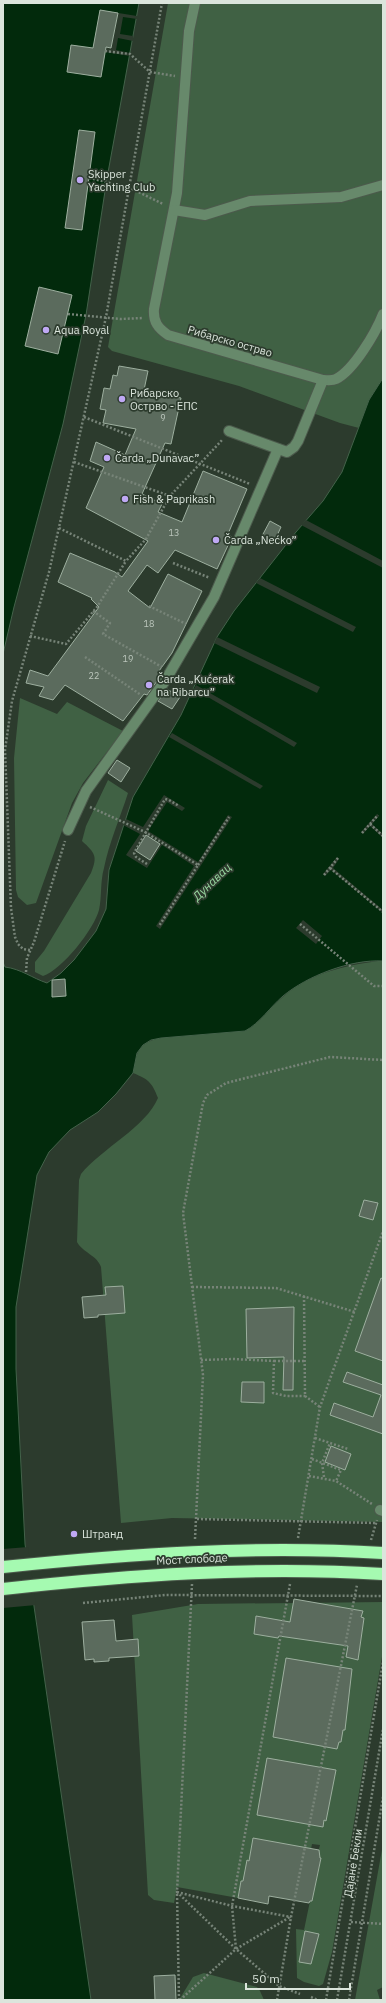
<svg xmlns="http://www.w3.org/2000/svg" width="386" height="2003" viewBox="0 0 386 2003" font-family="'IBM Plex Sans',sans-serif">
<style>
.green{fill:#406144}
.water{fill:#022a0c;stroke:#43624a}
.pier{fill:#2c3b2d}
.building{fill:#5b6b5d;stroke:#9daf9f}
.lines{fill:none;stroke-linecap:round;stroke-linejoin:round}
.minor-casing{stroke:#4c5a4c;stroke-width:12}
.path{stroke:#778478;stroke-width:2.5;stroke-dasharray:2 2;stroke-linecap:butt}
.minor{stroke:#67896b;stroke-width:10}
.highway-bridge-casing{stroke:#4c5a4c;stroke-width:14;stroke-linecap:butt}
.highway-bridge{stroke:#a5fab1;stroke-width:12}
.poi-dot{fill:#bfa8f4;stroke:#2c3b2d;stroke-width:1.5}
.labels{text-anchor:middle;stroke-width:3.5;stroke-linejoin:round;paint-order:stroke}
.number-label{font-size:9px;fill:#bbc6bc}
.poi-label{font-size:11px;fill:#dbe5dc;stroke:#2c3b2d;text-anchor:start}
.street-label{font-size:11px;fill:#dbe5dc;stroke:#2c3b2d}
.water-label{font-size:12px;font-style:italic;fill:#98d7a0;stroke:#2c3b2d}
</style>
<rect width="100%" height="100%" fill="#2c3b2d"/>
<!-- green -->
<g class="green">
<path d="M168,3H383V378L369,400L359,428L340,423L239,386L112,351L108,347Z"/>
<path d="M20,698L57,714L67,702L123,731L83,783L72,803L36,903L27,905L18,897L16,890L14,758Z"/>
<path d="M108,780L128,793C120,818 109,843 104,868C100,882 102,897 99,910C94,929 62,970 43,976L35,972V962L44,951L91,873C98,856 95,853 82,841L86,826Z"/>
<path d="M378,961H383V1522L172,1518L121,1523L101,1267C97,1255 83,1253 77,1242L79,1180L81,1174C101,1149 146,1127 158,1098C152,1082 148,1079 133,1073C136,1052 139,1042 161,1038L245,1031C260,1023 270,1007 284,996C311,973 343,966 378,961Z"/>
<path d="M383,1602V1651L332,1952L323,1984L319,1986L304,1982L297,1978L296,1929L304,1930L310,1901H312L321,1859L320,1858V1854L318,1853L320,1845L312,1844L305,1881L282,1867L247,1860L248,1882L241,1881L238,1898L177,1887L174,1903L154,1900L148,1895L132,1615L198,1604Z"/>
<path d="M383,1844V1987L377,1990L380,2000H355Z"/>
<path d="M204,1973L257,1987L260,1991L264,2000H179L193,1977Z"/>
</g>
<!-- water -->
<g class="water">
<path d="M3,3H139L107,178L86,315L63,424L14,607L3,654Z"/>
<path d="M383,378V961C351,959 307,976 283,996C270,1007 260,1023 245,1031L161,1038L151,1040L143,1045L137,1053L133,1073L116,1094L98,1112L70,1130L49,1152L37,1175L16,1307V1369L25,1544L91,2000H3V962L5,967C21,969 32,978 47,983L61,973L74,960L96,931L106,909L109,870L133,797L181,715L217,637L234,611L296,532L323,501L342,472L369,400Z"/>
</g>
<!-- pier -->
<g class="pier">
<path d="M100,10L137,16V19L123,17L120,34L133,36V41L118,38L116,50L130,53V56L105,52L101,77L67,72L71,45L105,50L94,45Z"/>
<path d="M306,520L383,561V568L301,525Z"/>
<path d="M260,578L356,627L353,632L256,583Z"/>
<path d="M217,637L320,687L317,693L214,643Z"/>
<path d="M196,685L297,743L294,747L194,689Z"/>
<path d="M172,733L263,786L260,789L169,737Z"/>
<path d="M164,795L185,808L182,811L167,802L148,831L198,862L228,815L232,817L160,929L156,926L194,866L162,845L147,868L126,855L140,834L123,825L126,819L143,827Z"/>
<path d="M377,814L379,816L372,824L383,834V838L370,826L363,834L361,832Z"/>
<path d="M337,857L339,859L333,868L383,910V913L331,870L325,876L323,874Z"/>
<path d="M303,920L322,936L316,944L296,928Z"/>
<path d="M28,1547L36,1605L3,1608V1549Z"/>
</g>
<!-- building -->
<g class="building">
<path d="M100,10L118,13L111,48L106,47L101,77L67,72L71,45L93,48Z"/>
<path d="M79,130L95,132L82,230L65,228Z"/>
<path d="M39,287L72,295L58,354L25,346Z"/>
<path d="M119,366L148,371L144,390L181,398L171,444L165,443L142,494L162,504L158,512L182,522L203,471L247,489L228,534L232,537L217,569L175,550L158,573L147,565L128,591L150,608L168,574L202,591L172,653L159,671L162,673L160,677L147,695L144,694L123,721L65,685L53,700L39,696L44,687L26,683L30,670L48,676L99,607L91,599L92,598L58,582L70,553L115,572L122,577L148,541L86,508L104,467L90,461L96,442L125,455L136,429L103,423L106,410L100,409L104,388L110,389L113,375L117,376Z"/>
<path d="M270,521L281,527L274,542L262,536Z"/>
<path d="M167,689L180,697L172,709L158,701Z"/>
<path d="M117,760L130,768L121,782L108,773Z"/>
<path d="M146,835L160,844L150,860L136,851Z"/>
<path d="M65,979L66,996L52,997V980Z"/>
<path d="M364,1200L378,1203L373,1220L359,1216Z"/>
<path d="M381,1278L383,1279V1361L355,1351Z"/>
<path d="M123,1286L125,1313L98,1315V1317L84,1318L82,1297L106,1295L105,1287Z"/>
<path d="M294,1307L293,1390H283L284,1357L247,1358L246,1309Z"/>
<path d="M347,1372L383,1385V1434L330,1415L334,1403L373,1417L381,1395L343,1382Z"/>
<path d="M242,1382H264V1403L241,1402Z"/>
<path d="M331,1446L351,1454L345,1470L325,1462Z"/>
<path d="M294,1599L363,1611L361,1617L364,1618L358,1660L346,1657L348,1646L279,1636L278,1638L254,1634L256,1616L290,1622Z"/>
<path d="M114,1620L116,1641L138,1639L139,1656L109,1658V1661L94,1662V1659L85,1660L82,1622Z"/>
<path d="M286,1658L352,1669L345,1730H343L341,1742H339L337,1749L273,1737Z"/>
<path d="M267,1758L336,1770L326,1821L324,1820L323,1827L257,1815Z"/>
<path d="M253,1838L319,1850L320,1858H321L312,1901H310L309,1903L269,1896L268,1904L238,1898L241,1881H243L247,1860L249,1861Z"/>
<path d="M305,1931L319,1934L311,1964L299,1962Z"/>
<path d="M175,1975L176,2000H155L154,1976Z"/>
</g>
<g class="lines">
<defs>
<g id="minor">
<path d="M195,3L189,31L177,193L154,309C153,322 158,328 168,335L323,380C327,380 332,381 336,379C354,370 376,332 383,314"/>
<path d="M174,210L205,215L250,201L341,197L383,185"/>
<path d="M229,431L287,452L294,447L298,441L323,380"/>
<path d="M68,830L86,791L165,681L214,597L278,449"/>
<path d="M380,1510L383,1511"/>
</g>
</defs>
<!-- minor casing -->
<use href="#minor" class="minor-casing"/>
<!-- path -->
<g class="path">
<path d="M105,51L130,54L150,72L175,76"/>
<path d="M89,178L128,187L163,204"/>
<path d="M68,314L121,319L143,318"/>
<path d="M84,417L250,484"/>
<path d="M74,462L170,496L223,439"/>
<path d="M59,528L126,561L146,539L170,496"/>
<path d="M173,563L210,578"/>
<path d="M149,606L186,624"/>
<path d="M93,611L110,623L103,634L162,667"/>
<path d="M30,636L66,644L97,607L126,561"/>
<path d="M85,657L141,695"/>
<path d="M90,807L145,832L198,865L159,926"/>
<path d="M370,824L383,836"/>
<path d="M362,833L378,815"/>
<path d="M147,864L136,857L134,853L165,799L169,800L179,806"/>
<path d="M198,865L229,817"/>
<path d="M330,868L383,912"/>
<path d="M324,875L338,858"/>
<path d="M300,924L374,986H383"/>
<path d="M30,950L23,949L18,944L15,937L11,908L5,750L12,701L49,572L106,317L162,3"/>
<path d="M26,972L27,958L34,942L65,841"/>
<path d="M192,1287L276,1288L355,1312"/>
<path d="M304,1296L305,1396L320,1407"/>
<path d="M201,1360L233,1359L274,1361L273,1393L286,1396H305"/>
<path d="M274,1361H305"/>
<path d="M315,1438L348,1449"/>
<path d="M312,1459L341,1470L336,1481"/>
<path d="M309,1476L336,1481L372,1504"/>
<path d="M324,1477L322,1463L330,1443"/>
<path d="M197,1519L376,1523"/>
<path d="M298,1538L320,1407L383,1231"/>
<path d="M195,1539L203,1375L183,1213L203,1103L207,1095L226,1083L330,1057L383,1060"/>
<path d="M371,1540L377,1520"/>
<path d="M192,1584L177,1892L236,1949"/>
<path d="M290,1584L232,1906L236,1949L279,1986L300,1994"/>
<path d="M83,1603L165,1595L383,1596"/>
<path d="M351,1922L383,1924"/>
<path d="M311,1997L318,2000"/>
<path d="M179,2000L177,1892L232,1906L291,1917"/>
<path d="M180,2000L236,1949L290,1917"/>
<path d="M277,2000L291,1917L357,1585"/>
<path d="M326,2000L383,1662"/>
<path d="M337,2000L383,1729"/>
<path d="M349,2000L383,1797"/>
</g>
<!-- minor -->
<use href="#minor" class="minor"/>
<defs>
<g id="highway-bridge">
<path d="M3,1567C130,1554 255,1545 383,1553"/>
<path d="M3,1589C130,1575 255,1566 383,1574"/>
</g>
</defs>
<!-- highway-bridge casing -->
<use href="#highway-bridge" class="highway-bridge-casing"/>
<!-- highway-bridge -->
<use href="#highway-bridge" class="highway-bridge"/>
</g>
<!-- markers -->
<g class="poi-dot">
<circle cx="80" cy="180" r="4"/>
<circle cx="46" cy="330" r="4"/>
<circle cx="122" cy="399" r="4"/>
<circle cx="107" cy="458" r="4"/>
<circle cx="125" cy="499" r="4"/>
<circle cx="216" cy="540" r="4"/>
<circle cx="149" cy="685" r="4"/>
<circle cx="74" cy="1534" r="4"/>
</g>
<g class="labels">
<!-- number labels -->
<g class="number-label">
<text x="163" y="421">9</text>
<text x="174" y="536">13</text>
<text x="149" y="627">18</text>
<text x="128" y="662">19</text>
<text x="94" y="679">22</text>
</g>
<!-- poi labels -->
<g class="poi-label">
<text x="88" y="178">Skipper<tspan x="88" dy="13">Yachting Club</tspan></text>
<text x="54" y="334">Aqua Royal</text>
<text x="130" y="397">Рибарско<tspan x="130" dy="13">Острво - ЕПС</tspan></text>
<text x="115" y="462">Čarda „Dunavac”</text>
<text x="133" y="503">Fish &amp; Paprikash</text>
<text x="224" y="544">Čarda „Nećko”</text>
<text x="157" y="683">Čarda „Kućerak<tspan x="157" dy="13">na Ribarcu”</tspan></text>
<text x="82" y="1538">Штранд</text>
</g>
<!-- street labels -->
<g class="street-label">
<text transform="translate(230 341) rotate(16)" y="4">Рибарско острво</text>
<text transform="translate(192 1559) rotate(-3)" y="4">Мост слободе</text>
<text transform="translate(353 1863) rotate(-81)" y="4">Дајане Бекли</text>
</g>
<!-- water labels -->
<g class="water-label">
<text transform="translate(212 882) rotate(-44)" y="4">Дунавац</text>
</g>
</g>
<!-- border -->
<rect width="386" height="2003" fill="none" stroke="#dbe5dc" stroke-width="8"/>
<!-- scale -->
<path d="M246 1983v6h104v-6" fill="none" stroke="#dbe5dc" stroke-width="2"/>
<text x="252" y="1983" font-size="12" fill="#dbe5dc" stroke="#2c3b2d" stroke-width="3" paint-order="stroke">50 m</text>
</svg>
